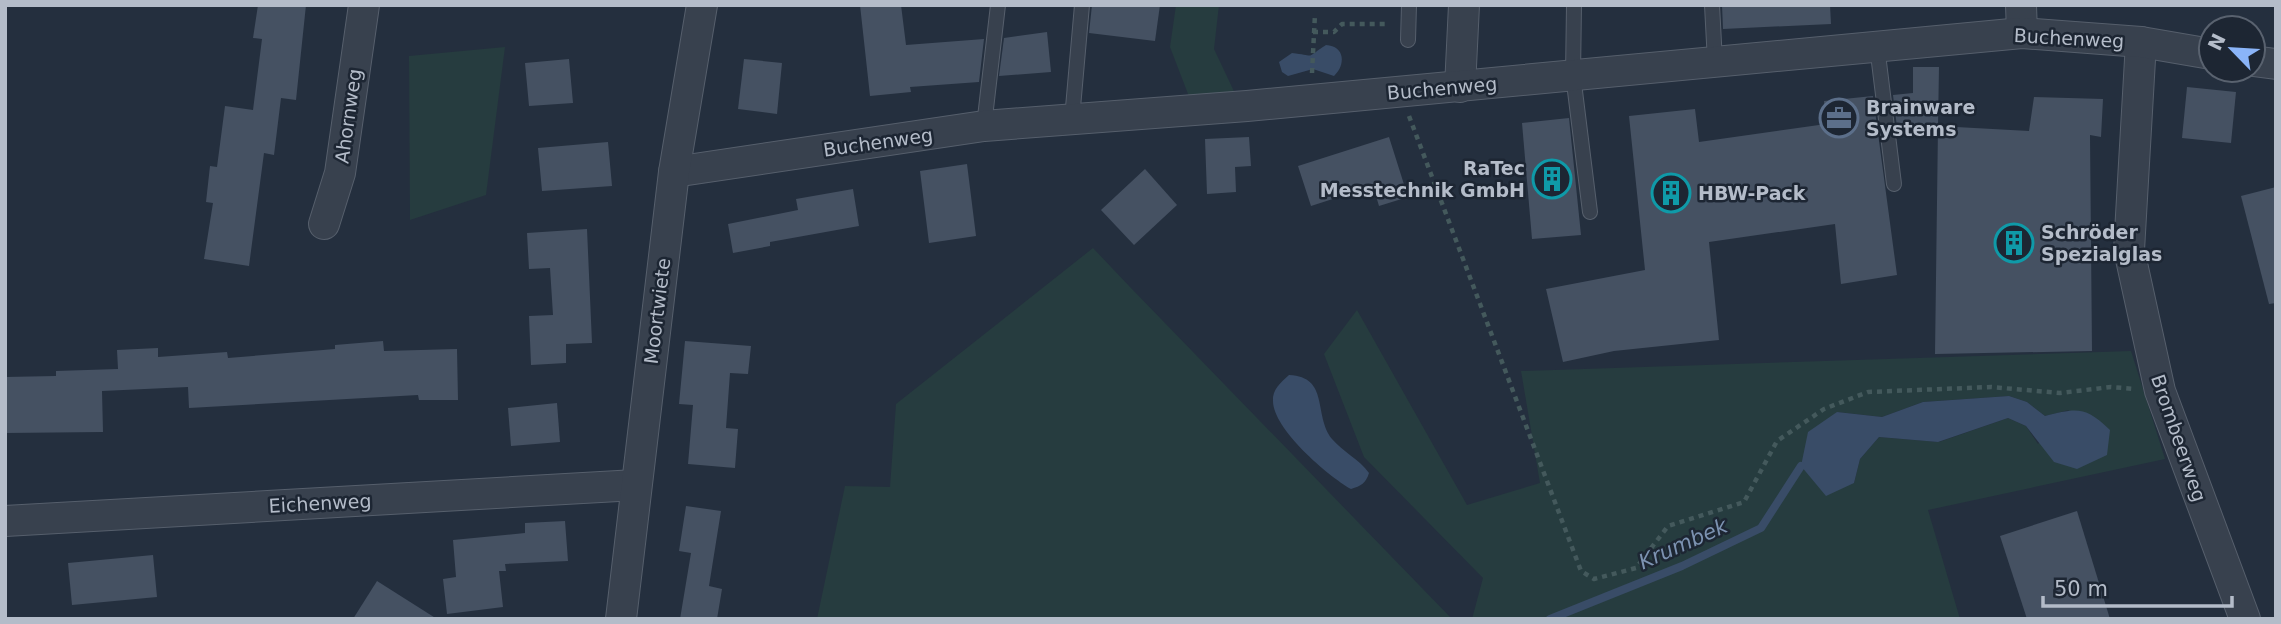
<svg xmlns="http://www.w3.org/2000/svg" width="2281" height="624" viewBox="0 0 2281 624" font-family="'DejaVu Sans',sans-serif">
<style>
.green{fill:#263c3f;fill-rule:evenodd}
.water{fill:#394c67}
.lines{fill:none;stroke-linecap:round;stroke-linejoin:round}
.stream{stroke:#394c67;stroke-width:8}
.building{fill:#455162}
.service-casing{stroke:#565f6c;stroke-width:16}
.minor-casing{stroke:#565f6c;stroke-width:32}
.path{stroke:#44595c;stroke-width:4.5;stroke-dasharray:5 5;stroke-linecap:butt}
.service{stroke:#38414e;stroke-width:14}
.minor{stroke:#38414e;stroke-width:30}
.labels{text-anchor:middle;stroke-width:5;stroke-linejoin:round;paint-order:stroke}
.street-label{font-size:19px;fill:#b4bcc9;stroke:#1d2633}
.poi-label{font-size:19px;font-weight:bold;fill:#b4bcc9;stroke:#1d2633;text-anchor:start}
.water-label{font-size:21px;font-style:italic;fill:#7c92b1;stroke:#1d2633}
</style>
<rect width="100%" height="100%" fill="#242f3e"/>
<!-- green -->
<g class="green">
<path d="M1176,5H1219L1214,49L1240,104L1193,107L1170,47Z"/>
<path d="M505,47L486,195L410,220L409,56Z"/>
<path d="M1093,248L1130,287L1452,619H817L845,486L890,487L896,404Z"/>
<path d="M1357,310L1467,505L1540,483L1521,371L2131,351L2165,459L1928,510L1960,619H1472L1483,578L1364,457L1324,354ZM2009,396L2027,402L2045,416L2069,410L2038,444L2026,426L2008,418L1939,442L1879,437L1860,459L1854,483L1837,412L1882,417L1923,402Z"/>
</g>
<!-- water -->
<g class="water">
<path d="M1326,45C1345,46 1346,65 1334,76L1313,69L1288,76L1282,72L1279,62L1292,53C1318,56 1304,59 1326,45Z"/>
<path d="M1289,375C1330,377 1313,415 1332,439C1343,452 1359,459 1369,473C1366,483 1361,486 1351,489C1328,476 1273,429 1273,401C1272,390 1281,382 1289,375Z"/>
<path d="M2009,396L2027,402L2045,416C2077,408 2085,406 2110,430L2107,455L2077,469L2054,462L2026,426L2008,418L1938,442L1879,437L1860,459L1854,483L1826,496L1801,466L1808,432L1837,412L1882,417L1923,402Z"/>
</g>
<g class="lines">
<!-- stream -->
<path class="stream" d="M1550,619L1682,566L1761,528L1801,466"/>
</g>
<!-- building -->
<g class="building">
<path d="M258,5H306L296,100L281,98L274,155L264,153L249,266L204,259L213,203L206,202L210,166L217,167L225,106L253,110L262,39L253,38Z"/>
<path d="M860,5H901L906,45L984,39L979,82L910,87L911,92L870,96Z"/>
<path d="M1092,5H1160L1155,41L1089,33Z"/>
<path d="M1722,5H1830L1831,24L1723,29Z"/>
<path d="M1047,32L1051,72L999,76L1004,38Z"/>
<path d="M569,59L573,103L529,106L525,63Z"/>
<path d="M744,59L782,63L777,114L738,109Z"/>
<path d="M1913,67H1939L1938,126L1897,127L1893,95L1913,93Z"/>
<path d="M2187,87L2236,92L2231,143L2182,138Z"/>
<path d="M1873,96L1897,275L1841,284L1835,224L1709,242L1719,340L1614,351L1563,362L1546,289L1645,270L1629,116L1695,109L1699,142L1826,124L1824,101Z"/>
<path d="M2034,97L2103,99L2101,137L2090,135L2092,351L1935,354L1938,126L2029,131Z"/>
<path d="M1569,118L1581,235L1532,239L1522,123Z"/>
<path d="M1249,137L1251,166L1235,167L1236,192L1207,194L1205,139Z"/>
<path d="M1389,137L1408,197L1379,206L1373,186L1311,206L1298,166Z"/>
<path d="M608,142L612,186L542,191L538,148Z"/>
<path d="M967,164L976,236L929,243L920,171Z"/>
<path d="M1145,169L1177,205L1134,245L1101,210Z"/>
<path d="M2276,187V303L2269,304L2241,196Z"/>
<path d="M853,189L859,226L770,242V246L733,253L728,224L798,210L796,199Z"/>
<path d="M587,229L592,343L566,344V363L531,365L529,316L553,315L550,268L529,269L527,233Z"/>
<path d="M383,341L384,351L457,349L458,400H419L418,395L189,408L188,387L102,391L103,432L5,433V377L56,376V371L118,369L117,350L158,348V357L227,352L228,358L335,349V345Z"/>
<path d="M685,341L751,346L748,374L730,373L726,428L738,429L735,468L688,464L693,405L679,404Z"/>
<path d="M557,403L560,442L511,446L508,408Z"/>
<path d="M686,506L721,511L709,586L722,589L717,619H680L691,553L679,551Z"/>
<path d="M2077,511L2110,619H2027L2000,536Z"/>
<path d="M565,521L568,561L505,564L506,571H499L503,607L447,614L443,579L456,577L453,540L525,533V523Z"/>
<path d="M153,555L157,597L72,605L68,563Z"/>
<path d="M377,581L437,619H353Z"/>
</g>
<g class="lines">
<defs>
<g id="service">
<path d="M1574,5L1573,75L1590,212"/>
<path d="M1712,5L1715,62"/>
<path d="M1408,40L1409,5"/>
<path d="M1877,46L1894,184"/>
<path d="M1072,119L1082,5"/>
<path d="M984,126L998,5"/>
</g>
<g id="minor">
<path d="M2021,5L2022,33"/>
<path d="M2141,42L2129,250L2160,391L2245,619"/>
<path d="M2253,61L2276,64"/>
<path d="M1460,87L1464,5"/>
<path d="M674,172L984,126L1247,106L2022,33L2141,42L2211,54"/>
<path d="M324,224L340,173L364,5"/>
<path d="M5,521L636,485"/>
<path d="M621,619L674,172L702,5"/>
</g>
</defs>
<!-- service casing -->
<use href="#service" class="service-casing"/>
<!-- minor casing -->
<use href="#minor" class="minor-casing"/>
<!-- path -->
<g class="path">
<path d="M1313,32H1334L1342,24H1388"/>
<path d="M1312,73L1315,14"/>
<path d="M1409,116L1581,571L1594,579L1636,568L1668,526L1744,502L1777,441L1824,409L1868,392L1991,387L2060,393L2111,387L2135,389"/>
</g>
<!-- service -->
<use href="#service" class="service"/>
<!-- minor -->
<use href="#minor" class="minor"/>
</g>
<!-- icons -->
<defs>
<symbol id="office-ring" viewBox="-11 -11 22 22"><circle r="9.5" fill="#1d2633" stroke="#5c6f8a" stroke-width="1.5"/><path d="M-6-3h4V-5.5h4V-3h4V5H-6ZM-1-4.5V-3h2v-1.5ZM-6 0V1H6V0Z" fill="#5c6f8a"/></symbol>
<symbol id="building-ring" viewBox="-11 -11 22 22"><circle r="9.5" fill="#1d2633" stroke="#0f9aa8" stroke-width="1.5"/><path d="M-4-6H4V6H1V3H-1V6H-4ZM-2.5-4.3h1.7v1.8h-1.7ZM.8-4.3h1.7v1.8H.8ZM-2.5-1h1.7V.8h-1.7ZM.8-1h1.7V.8H.8Z" fill="#0f9aa8"/></symbol>
</defs>
<g fill-rule="evenodd">
<use href="#office-ring" x="1817" y="96" width="44" height="44"/>
<use href="#building-ring" x="1530" y="157" width="44" height="44"/>
<use href="#building-ring" x="1649" y="171" width="44" height="44"/>
<use href="#building-ring" x="1992" y="221" width="44" height="44"/>
</g>
<g class="labels">
<!-- street labels -->
<g class="street-label">
<text transform="translate(2069 38) rotate(3)" y="7">Buchenweg</text>
<text transform="translate(1442 88) rotate(-5)" y="7">Buchenweg</text>
<text transform="translate(348 116) rotate(-82)" y="7">Ahornweg</text>
<text transform="translate(878 142) rotate(-8)" y="7">Buchenweg</text>
<text transform="translate(657 311) rotate(-83)" y="7">Moortwiete</text>
<text transform="translate(2179 438) rotate(71)" y="7">Brombeerweg</text>
<text transform="translate(320 503) rotate(-3)" y="7">Eichenweg</text>
</g>
<!-- poi labels -->
<g class="poi-label">
<text x="1866" y="114">Brainware<tspan x="1866" dy="22">Systems</tspan></text>
<text x="1525" y="175" text-anchor="end">RaTec<tspan x="1525" dy="22">Messtechnik GmbH</tspan></text>
<text x="1698" y="200">HBW-Pack</text>
<text x="2041" y="239">Schröder<tspan x="2041" dy="22">Spezialglas</tspan></text>
</g>
<!-- water labels -->
<g class="water-label">
<text transform="translate(1683 544) rotate(-24)" y="7">Krumbek</text>
</g>
</g>
<!-- border -->
<rect width="2281" height="624" fill="none" stroke="#b4bcc9" stroke-width="14"/>
<!-- north arrow -->
<g transform="translate(2232 49) rotate(295)"><circle r="33" fill="#1d2633" stroke="#59626f" stroke-width="2"/>
<path d="M0-5L12 26L0 18L-12 26Z" fill="#8ab4f8"/>
<text y="-10" font-size="19" font-weight="bold" text-anchor="middle" fill="#b4bcc9">N</text>
</g>
<!-- scale -->
<path d="M2043 596v10h189v-10" fill="none" stroke="#b4bcc9" stroke-width="3.5"/>
<text x="2054" y="596" font-size="21" fill="#b4bcc9" stroke="#1d2633" stroke-width="5" paint-order="stroke">50 m</text>
</svg>
